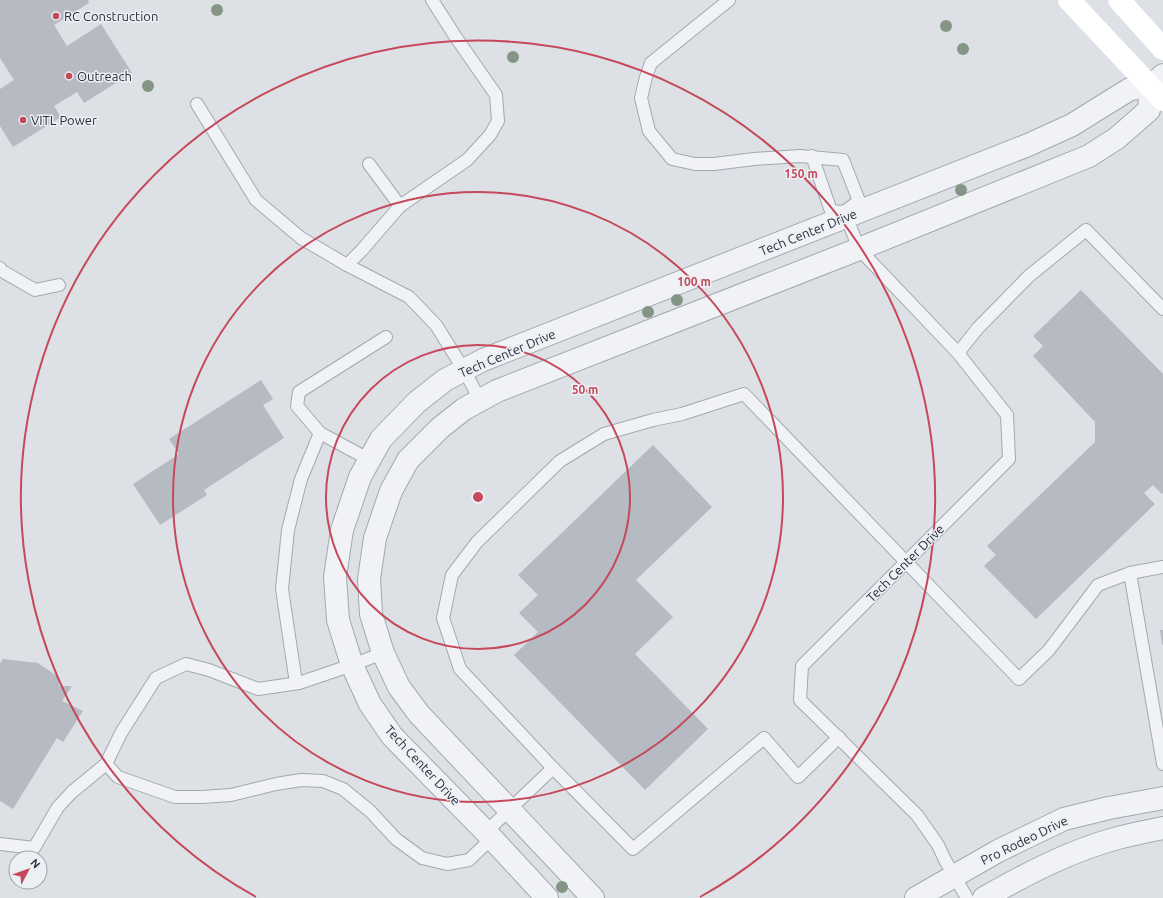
<svg xmlns="http://www.w3.org/2000/svg" width="1163" height="898" viewBox="0 0 1163 898" font-family="Ubuntu,sans-serif">
<style>
.building{fill:#b5bac3}
.lines{fill:none;stroke-linecap:round;stroke-linejoin:round}
.service-casing{stroke:#a3a8b0;stroke-width:14}
.minor-casing{stroke:#a3a8b0;stroke-width:24}
.tertiary-casing{stroke:#a3a8b0;stroke-width:24}
.service{stroke:#f0f2f5;stroke-width:12}
.minor{stroke:#f0f2f5;stroke-width:22}
.tertiary{stroke:#f0f2f5;stroke-width:22}
.secondary{stroke:#fff;stroke-width:22}
.tree{fill:#849585}
.ring{fill:none;stroke:#c6485b;stroke-width:2}
.poi-dot{fill:#c6485b;stroke:#ecf0f4;stroke-width:1.5}
.labels{text-anchor:middle;stroke-width:3;stroke-linejoin:round;paint-order:stroke}
.poi-label{font-size:13px;fill:#282f3c;stroke:#ecf0f4;text-anchor:start}
.street-label{font-size:13px;fill:#282f3c;stroke:#ecf0f4}
.centre{fill:#c6485b;stroke:#ecf0f4;stroke-width:2}
.ring-label{font-size:12px;text-anchor:middle;font-weight:bold;fill:#c6485b;stroke:#ecf0f4;stroke-width:3;stroke-linejoin:round;paint-order:stroke}
</style>
<rect width="100%" height="100%" fill="#dde1e6"/>
<!-- building -->
<g class="building">
<path d="M0,0H88L89,3L54,25L67,46L101,24L132,73L84,103L77,92L54,106L61,117L13,147L0,126V89L14,80L0,58Z"/>
<path d="M1081,290L1163,374V493L1162,494L1153,485L1144,493L1155,504L1036,619L984,566L996,555L987,546L1095,442V422L1033,356L1043,346L1033,336Z"/>
<path d="M261,380L273,399L263,405L284,438L204,490L207,495L160,525L133,484L179,454L169,439Z"/>
<path d="M653,445L712,507L636,580L673,617L635,654L708,729L645,790L514,655L538,632L519,613L538,595L518,575Z"/>
<path d="M1160,630H1163V645H1162Z"/>
<path d="M3,659L38,663L60,678L59,686H72L62,701L83,711L63,742L57,738L13,809L0,801V663Z"/>
</g>
<g class="lines">
<defs>
<g id="service">
<path d="M729,0L651,63L646,77L641,98L649,131L672,159L695,164H714L754,159L800,156L843,160L859,201L844,212L831,211L812,156"/>
<path d="M197,104L256,200L301,238L347,265L409,297L436,325L464,370L480,400"/>
<path d="M369,164L400,206"/>
<path d="M845,213L859,249L958,353L1007,415L1009,459L802,666L800,700L917,815L938,845L945,860L967,898"/>
<path d="M347,265L362,250L400,206L467,160L490,135L498,121L496,95L455,36L432,0"/>
<path d="M0,268L2,271L35,290L59,285"/>
<path d="M958,353L978,328L1029,276L1086,230L1163,309"/>
<path d="M320,433L297,406L299,392L386,337"/>
<path d="M1163,567L1130,573L1163,764"/>
<path d="M296,683L282,589L288,530L301,479L320,433L370,460"/>
<path d="M839,737L798,777L764,738L633,849L553,768L460,669L443,618L452,575L477,542L560,461L604,434L653,420L682,414L744,394L1019,679L1049,650L1098,585L1130,573"/>
<path d="M106,764L118,777L175,797H202L231,795L276,784L301,780L323,781L343,789L370,811L396,839L422,858L447,864L469,860L491,839"/>
<path d="M486,832L553,768"/>
<path d="M0,844L34,848L58,807L72,792L106,764L121,733L156,678L186,664L209,670L258,689L299,683L352,665L383,653"/>
</g>
<g id="minor">
<path d="M547,898L486,832L392,736L370,704L352,665L338,620L335,577L342,530L360,477L381,439L417,402L445,380L483,360L1028,145L1072,125L1130,89L1151,86L1163,75"/>
<path d="M593,898L419,714L399,687L383,653L371,614L369,579L375,538L391,491L408,460L440,428L464,409L497,391L859,249L1089,156L1117,138L1149,110L1151,86"/>
</g>
<g id="tertiary">
<path d="M916,898L998,851L1064,819L1109,808L1163,798"/>
<path d="M984,898C1026,874 1072,850 1118,838C1133,834 1148,831 1163,828"/>
</g>
</defs>
<!-- service casing -->
<use href="#service" class="service-casing"/>
<!-- minor casing -->
<use href="#minor" class="minor-casing"/>
<!-- tertiary casing -->
<use href="#tertiary" class="tertiary-casing"/>
<!-- service -->
<use href="#service" class="service"/>
<!-- minor -->
<use href="#minor" class="minor"/>
<!-- tertiary -->
<use href="#tertiary" class="tertiary"/>
<!-- secondary -->
<g class="secondary">
<path d="M1069,0L1163,100"/>
<path d="M1119,0L1163,49"/>
</g>
</g>
<!-- trees -->
<g class="tree">
<circle cx="217" cy="10" r="6"/>
<circle cx="946" cy="26" r="6"/>
<circle cx="963" cy="49" r="6"/>
<circle cx="513" cy="57" r="6"/>
<circle cx="148" cy="86" r="6"/>
<circle cx="961" cy="190" r="6"/>
<circle cx="677" cy="300" r="6"/>
<circle cx="648" cy="312" r="6"/>
<circle cx="562" cy="887" r="6"/>
</g>
<!-- distance rings -->
<g class="ring">
<circle cx="478" cy="497" r="152"/>
<circle cx="478" cy="497" r="305"/>
<path d="M256 897A457 457 0 1 1 700 897"/>
</g>
<!-- markers -->
<g class="poi-dot">
<circle cx="56" cy="16" r="4"/>
<circle cx="69" cy="76" r="4"/>
<circle cx="23" cy="120" r="4"/>
</g>
<g class="labels">
<!-- poi labels -->
<g class="poi-label">
<text x="64" y="21">RC Construction</text>
<text x="77" y="81">Outreach</text>
<text x="31" y="125">VITL Power</text>
</g>
<!-- street labels -->
<g class="street-label">
<text transform="translate(808 232) rotate(-22)" y="5">Tech Center Drive</text>
<text transform="translate(507 353) rotate(-23)" y="5">Tech Center Drive</text>
<text transform="translate(905 563) rotate(-45)" y="5">Tech Center Drive</text>
<text transform="translate(423 765) rotate(47)" y="5">Tech Center Drive</text>
<text transform="translate(1024 840) rotate(-26)" y="5">Pro Rodeo Drive</text>
</g>
</g>
<circle cx="478" cy="497" r="6" class="centre"/>
<g class="ring-label">
<text x="801" y="178">150 m</text>
<text x="694" y="286">100 m</text>
<text x="585" y="394">50 m</text>
</g>
<!-- north arrow -->
<g transform="translate(28 870) rotate(49)"><circle r="19" fill="#ecf0f4" stroke="#9ea3aa"/>
<path d="M0-3L7 15L0 10L-7 15Z" fill="#c6485b"/>
<text y="-6" font-size="11" font-weight="bold" text-anchor="middle" fill="#282f3c">N</text>
</g>
</svg>
